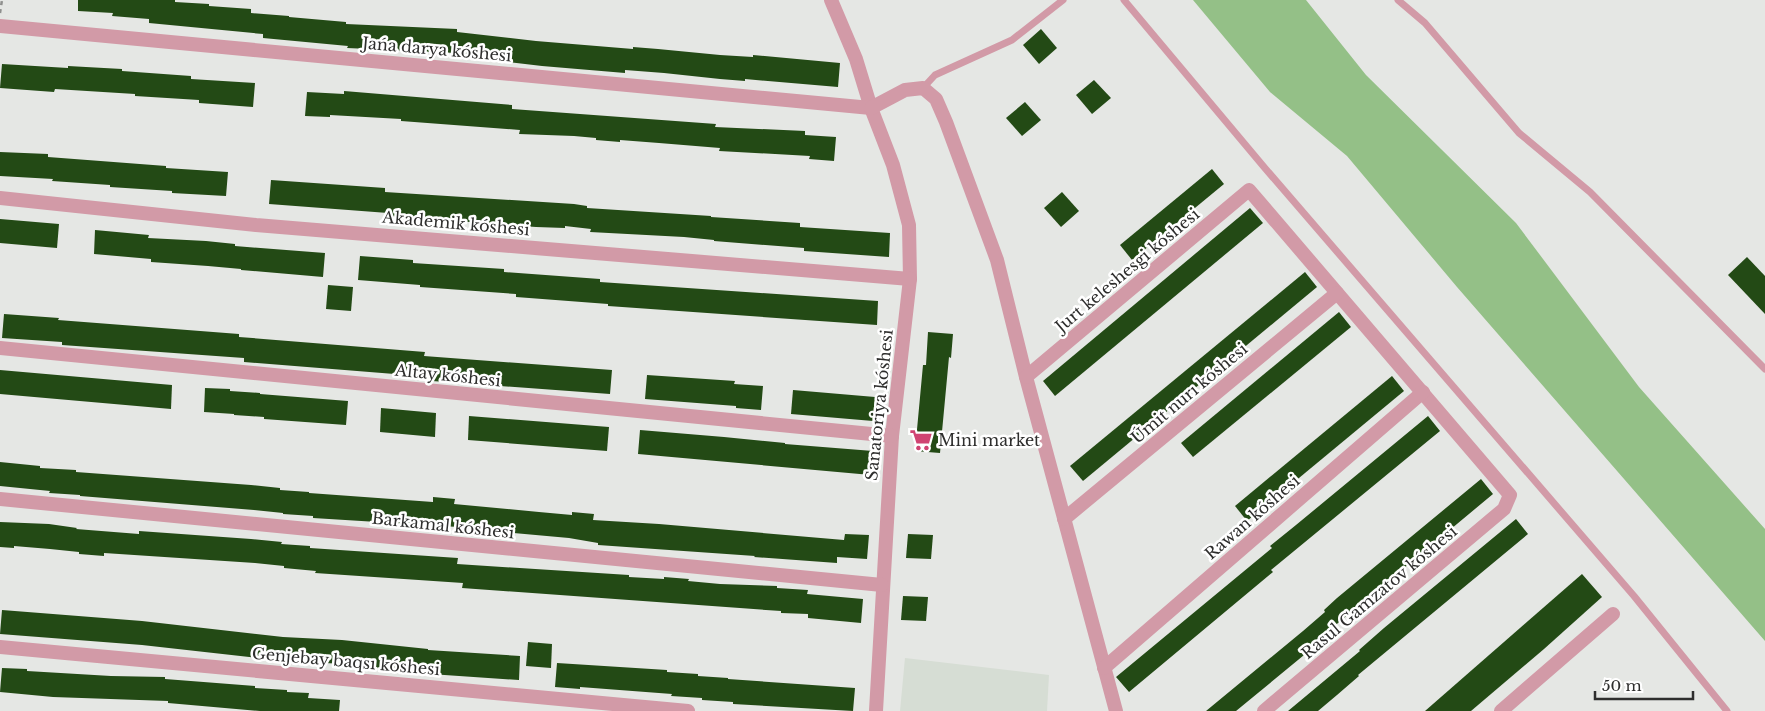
<svg xmlns="http://www.w3.org/2000/svg" width="1765" height="711" viewBox="0 0 1765 711" font-family="'Libre Baskerville',serif">
<style>
.built{fill:#d6ddd4}
.water{fill:#94c087}
.building{fill:#234a15}
.lines{fill:none;stroke-linecap:round;stroke-linejoin:round}
.path{stroke:#8f908e;stroke-width:2.5;stroke-dasharray:4 4;stroke-linecap:butt}
.service{stroke:#d29aa7;stroke-width:7}
.minor{stroke:#d29aa7;stroke-width:14}
.labels{text-anchor:middle;stroke-width:5;stroke-linejoin:round;paint-order:stroke}
.street-label{font-size:16px;fill:#2e2e2d;stroke:#fff}
.poi-label{font-size:16px;fill:#2e2e2d;stroke:#fff;text-anchor:start}
</style>
<rect width="100%" height="100%" fill="#e5e7e4"/>
<!-- built -->
<path class="built" d="M905,658L1049,675L1047,711H900Z"/>
<!-- water -->
<path class="water" d="M1193,0H1306L1366,75L1516,223L1639,387L1765,529V641L1457,287L1347,156L1270,92Z"/>
<!-- building -->
<g class="building">
<path d="M78,0H175V2L209,4V6L251,9V13L289,16V17L346,22V24L457,29V32L536,41L633,49V47L658,49L720,55L753,57V55L840,63L838,87L745,79V81L720,79L664,73L625,70V73L542,66L456,56V53L347,48L348,46L263,38V34L149,23V19L112,16L113,13L78,11Z"/>
<path d="M1041,29L1057,48L1039,64L1023,45Z"/>
<path d="M2,64L68,68V66L122,69V71L191,76V79L255,83L253,107L199,103V100L135,96V94L55,89L54,92L0,88Z"/>
<path d="M1094,80L1111,98L1092,114L1076,95Z"/>
<path d="M344,91L512,105V109L716,124L715,127L805,131V135L836,137L834,161L809,159L810,156L719,151L720,148L659,143L620,140V142L596,140V138L574,136L519,134L520,130L401,121V119L330,115V117L305,116L307,92L344,94Z"/>
<path d="M1025,102L1041,120L1022,136L1006,118Z"/>
<path d="M0,152L48,154V157L166,166V168L228,172L226,196L172,193V191L110,187V185L52,181L53,179L0,176Z"/>
<path d="M1212,169L1224,184L1132,260L1120,245Z"/>
<path d="M271,180L385,188V192L574,204L587,206V208L711,216V217L800,223V227L890,233L889,257L804,251V248L714,241V240L684,237L590,232L591,229L565,226V228L536,227L388,216V213L269,204Z"/>
<path d="M1062,192L1079,211L1061,227L1044,208Z"/>
<path d="M1250,208L1263,223L1055,396L1043,381Z"/>
<path d="M0,219L59,224L57,248L0,243Z"/>
<path d="M95,230L149,235L148,238L206,241L235,244V246L325,253L323,277L241,270V269L208,266L151,262V259L94,254Z"/>
<path d="M360,256L413,260V263L504,269V272L600,279V282L878,301L877,325L608,306V304L516,297V294L420,287V285L358,280Z"/>
<path d="M1747,257L1765,276V314L1728,275Z"/>
<path d="M1305,272L1317,287L1083,481L1070,466Z"/>
<path d="M328,285L353,287L351,311L326,309Z"/>
<path d="M1339,312L1351,327L1193,457L1181,443Z"/>
<path d="M4,314L59,318L58,320L239,334V337L425,352L424,356L612,370L610,394L432,381V377L244,362V358L62,345V342L2,338Z"/>
<path d="M928,332L953,334L951,358L949,357L940,453L915,451L923,365H926Z"/>
<path d="M0,370L172,385L171,409L0,394Z"/>
<path d="M647,375L735,381L734,384L763,386L761,410L736,408V406L645,399Z"/>
<path d="M1392,376L1404,391L1247,521L1235,506Z"/>
<path d="M205,388L230,389V391L260,393V394L348,401L346,425L264,419V417L234,415V414L204,412Z"/>
<path d="M793,390L875,397L873,421L791,414Z"/>
<path d="M381,408L436,413L435,437L380,432Z"/>
<path d="M469,416L609,427L607,451L468,440Z"/>
<path d="M1428,416L1440,431L1271,570L1273,572L1129,692L1116,677L1272,548L1270,546L1296,525Z"/>
<path d="M640,430L724,437L785,443V444L873,451L871,475L638,454Z"/>
<path d="M0,462L40,466V468L76,470V472L251,485L280,488V490L309,492V493L433,502V497L455,499L454,504L539,512L572,515V512L594,514L593,520L659,524L844,540L845,534L869,535L867,559L837,557V563L754,557L755,556L598,545V543L569,538L458,528V527L313,518V516L283,514V513L254,510L80,496V495L49,493L50,491L0,486Z"/>
<path d="M1481,479L1493,494L1326,633L1327,635L1315,646L1236,711H1206L1303,631L1325,612L1324,610L1337,598Z"/>
<path d="M1516,519L1528,534L1358,675L1359,676L1337,695L1318,711H1288L1360,651L1359,650L1384,628Z"/>
<path d="M0,522L49,524L77,528L76,529L139,534V531L251,539L282,542L281,544L310,546V548L458,558L457,564L629,575V577L664,579V577L689,579L688,581L720,584L777,586V588L808,590L807,594L863,599L861,623L808,618V614L781,613V611L462,588L463,583L315,573L316,571L284,568V566L255,563L104,553V556L79,554V552L50,549L14,546V548L0,547Z"/>
<path d="M908,534L933,535L931,559L906,558Z"/>
<path d="M1582,574L1602,597L1544,649L1471,711H1425Z"/>
<path d="M903,596L928,597L926,621L901,620Z"/>
<path d="M2,610L142,621L283,637L342,640L428,649V650L520,656L519,680L430,674V673L401,671V670L344,664L286,661L142,645L0,634Z"/>
<path d="M528,642L552,644L551,668L526,666Z"/>
<path d="M557,663L667,670V672L698,674V676L728,678V679L855,688L853,711L733,704V702L702,700V698L671,696L672,694L580,687V689L555,687Z"/>
<path d="M2,668L27,669V671L111,676L165,677V679L255,686V688L287,690V692L309,693L308,698L340,700L339,711H260L168,703V701L53,697L0,692Z"/>
</g>
<g class="lines">
<!-- path -->
<path class="path" d="M0,13L2,0"/>
<!-- service -->
<g class="service">
<path d="M1124,0L1264,167L1634,596L1727,711"/>
<path d="M1398,0L1425,23L1519,133L1590,192L1765,369"/>
<path d="M923,88L935,75L1012,40L1063,0"/>
</g>
<!-- minor -->
<g class="minor">
<path d="M831,0L856,59L871,108L893,165L909,225L910,279L892,436L876,711"/>
<path d="M0,26L871,108"/>
<path d="M871,108L905,90L923,88L936,99L946,122L997,260L1026,377L1116,711"/>
<path d="M0,198L256,225L910,279"/>
<path d="M0,348L892,436"/>
<path d="M1026,377L1249,190L1510,495L1504,509L1264,711"/>
<path d="M0,499L882,585"/>
<path d="M1064,519L1337,293"/>
<path d="M0,647L688,711"/>
<path d="M1104,668L1423,392"/>
<path d="M1501,711L1613,614"/>
</g>
</g>
<!-- icons -->
<defs>
<symbol id="supermarket-bare" viewBox="-9 -9 18 18"><path d="M-6-5.5h2.5l.6 2H6L4.5 2H-2.5L-4.4-4H-6ZM-1.5 3.2a1.3 1.3 0 1 0 .1 0ZM3 3.2a1.3 1.3 0 1 0 .1 0Z" fill="#d04372" stroke="#fff" stroke-width="2.5" paint-order="stroke"/></symbol>
</defs>
<g fill-rule="evenodd">
<use href="#supermarket-bare" x="905" y="424" width="32" height="32"/>
</g>
<g class="labels">
<!-- street labels -->
<g class="street-label">
<text transform="translate(437 49) rotate(5)" y="6">Jańa darya kóshesi</text>
<text transform="translate(456 223) rotate(5)" y="6">Akademik kóshesi</text>
<text transform="translate(1127 270) rotate(-40)" y="6">Jurt keleshesgi kóshesi</text>
<text transform="translate(448 375) rotate(6)" y="6">Altay kóshesi</text>
<text transform="translate(1189 393) rotate(-40)" y="6">Úmit nurı kóshesi</text>
<text transform="translate(879 405) rotate(-84)" y="6">Sanatoriya kóshesi</text>
<text transform="translate(1252 517) rotate(-41)" y="6">Rawan kóshesi</text>
<text transform="translate(443 525) rotate(6)" y="6">Barkamal kóshesi</text>
<text transform="translate(1379 592) rotate(-40)" y="6">Rasul Gamzatov kóshesi</text>
<text transform="translate(346 661) rotate(5)" y="6">Genjebay baqsı kóshesi</text>
</g>
<!-- poi labels -->
<g class="poi-label">
<text x="938" y="446">Mini market</text>
</g>
</g>
<!-- scale -->
<path d="M1595 691v8h98v-8" fill="none" stroke="#2e2e2d" stroke-width="2.5"/>
<text x="1602" y="691" font-size="15" fill="#2e2e2d" stroke="#ffffff" stroke-width="4" paint-order="stroke">50 m</text>
</svg>
